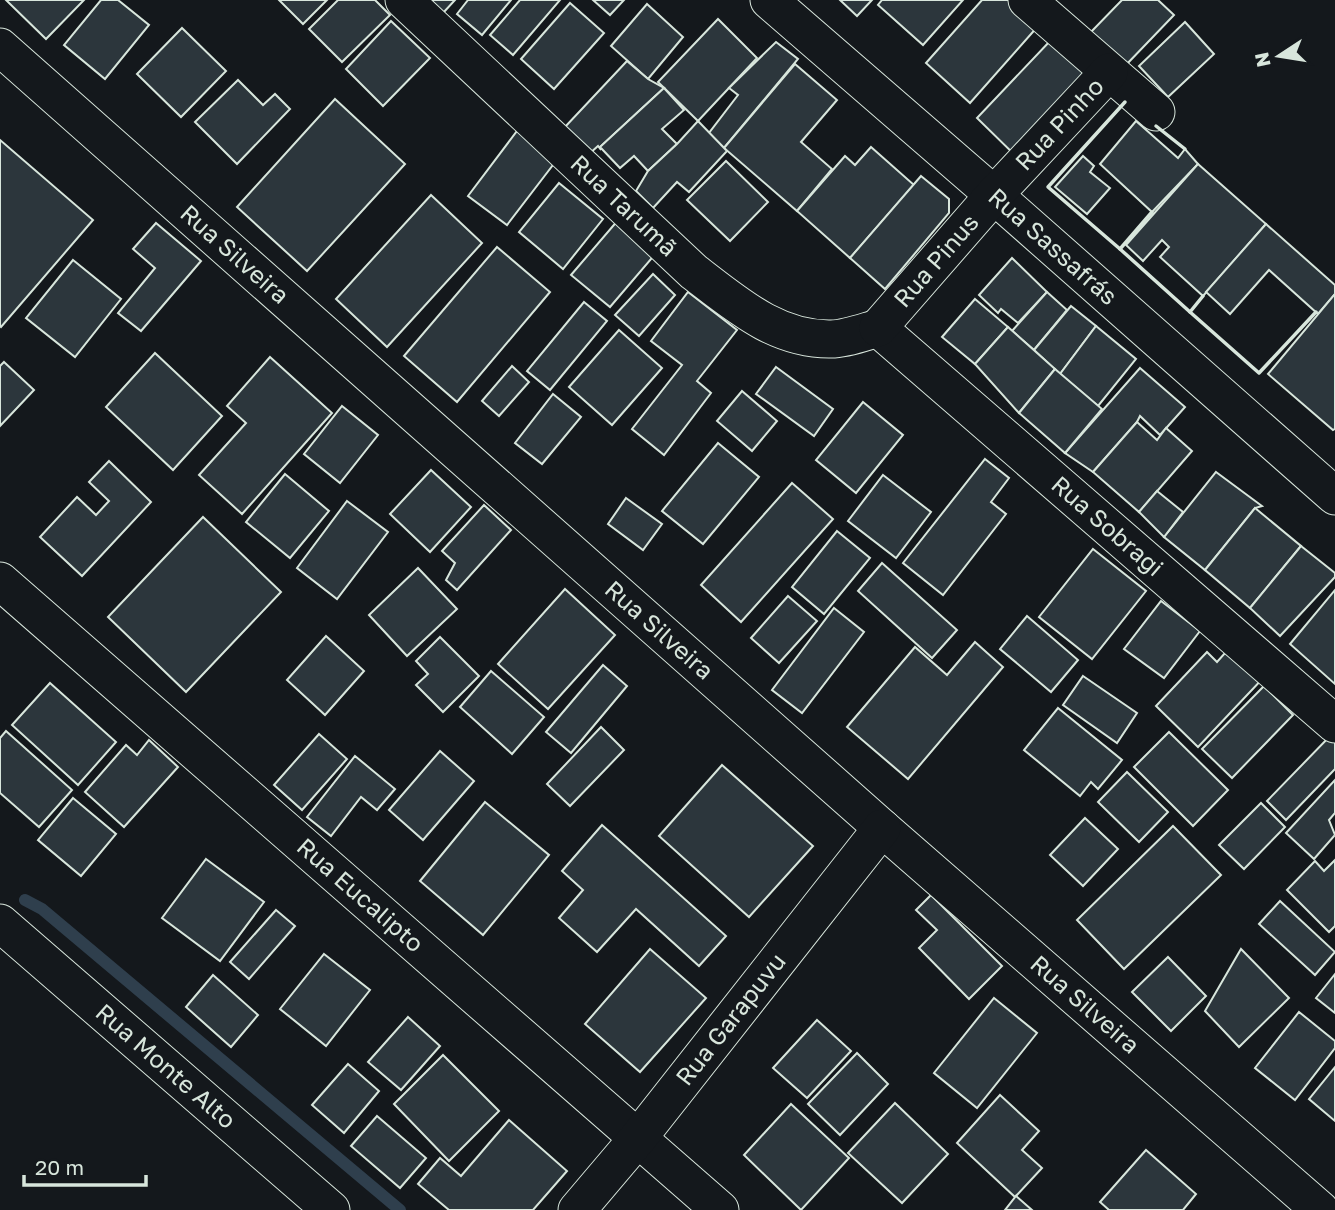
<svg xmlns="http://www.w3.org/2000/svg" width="1335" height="1210" viewBox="0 0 1335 1210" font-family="'Golos Text',sans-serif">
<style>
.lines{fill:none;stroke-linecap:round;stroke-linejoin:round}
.stream{stroke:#2f3f4d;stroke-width:12}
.building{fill:#2c363c;stroke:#d8e6dc;stroke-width:2}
.minor-casing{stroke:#d8e6dc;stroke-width:39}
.minor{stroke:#14181c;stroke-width:37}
.wall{stroke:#d8e6dc;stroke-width:3.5}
.labels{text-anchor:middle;stroke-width:5;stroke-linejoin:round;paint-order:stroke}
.street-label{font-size:24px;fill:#d8e6dc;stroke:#14181c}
</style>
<rect width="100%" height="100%" fill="#14181c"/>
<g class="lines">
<!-- stream -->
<path class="stream" d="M25,900L42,909L400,1210"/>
</g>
<!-- building -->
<g class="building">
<path d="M6,0H84L46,39Z"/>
<path d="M101,0H118L149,25L105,79L64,45Z"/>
<path d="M279,0H327L303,24Z"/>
<path d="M338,0H375L390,15L342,62L309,29Z"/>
<path d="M429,0H455L443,13Z"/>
<path d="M468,0H511L482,35L457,14Z"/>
<path d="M520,0H560L513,55L490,35Z"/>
<path d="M593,0H624L610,15Z"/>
<path d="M840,0H872L857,16Z"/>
<path d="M882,0H963L923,45L878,5Z"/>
<path d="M982,0H1010L1039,25L970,103L926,63Z"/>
<path d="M1122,0H1158L1174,15L1124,67L1089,34Z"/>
<path d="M570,3L604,33L554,89L521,59Z"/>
<path d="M647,4L683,37L648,79L611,46Z"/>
<path d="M718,19L757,58L698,121L658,82Z"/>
<path d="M391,21L430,58L383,106L346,69Z"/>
<path d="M1185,22L1214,54L1168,97L1139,66Z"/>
<path d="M182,28L226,71L181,117L137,74Z"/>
<path d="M1051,40L1087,75L1020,160L977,118Z"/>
<path d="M776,42L798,59L724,148L709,133L738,95L729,88Z"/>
<path d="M627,61L648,79L664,88L600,147L601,150L598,146L589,154L564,128Z"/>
<path d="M795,64L837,100L801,142L832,169L797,211L724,148Z"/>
<path d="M238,80L263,105L275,94L290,109L237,164L195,122Z"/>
<path d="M664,88L684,110L662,129L677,144L648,171L634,156L620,168L600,147Z"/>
<path d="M335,99L405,164L307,271L237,207Z"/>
<path d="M698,121L727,151L689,192L677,182L653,208L636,191L648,171L677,144Z"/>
<path d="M1136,121L1178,158L1185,149L1198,164L1152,212L1100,164Z"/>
<path d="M517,131L556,161L507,225L468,196Z"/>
<path d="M0,140L93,220L1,327L0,326Z"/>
<path d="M871,147L914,185L850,258L797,211L845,156L855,165Z"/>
<path d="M1083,156L1094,166L1090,172L1110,188L1087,214L1055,187Z"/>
<path d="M726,161L768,202L730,241L687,200Z"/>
<path d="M1198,164L1266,224L1203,296L1160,257L1169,247L1162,240L1143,261L1126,245Z"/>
<path d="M921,176L949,199V213L885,289L850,258Z"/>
<path d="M559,183L603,219L563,269L519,232Z"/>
<path d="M431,195L482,243L387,347L336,299Z"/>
<path d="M619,219L657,252L610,307L571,275Z"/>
<path d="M156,223L201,261L141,331L118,313L155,268L133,249Z"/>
<path d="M1266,224L1335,285V294L1318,314L1269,270L1230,314L1206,292Z"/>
<path d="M497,247L550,292L457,402L404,356Z"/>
<path d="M1012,258L1047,292L1018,323L1001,309L998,313L979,295Z"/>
<path d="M73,260L121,299L75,357L26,318Z"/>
<path d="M653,274L675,295L639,336L615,315Z"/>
<path d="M688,292L737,330L697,381L711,393L664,455L632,429L682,365L651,341Z"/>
<path d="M1047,292L1067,310L1034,350L1012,331Z"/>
<path d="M1335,294V429L1333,430L1268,374Z"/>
<path d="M975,299L1008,327L975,364L942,337Z"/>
<path d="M584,302L607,321L550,390L527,371Z"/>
<path d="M1071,306L1096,326L1060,374L1034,350Z"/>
<path d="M1096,326L1136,359L1098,406L1060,374Z"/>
<path d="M1008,327L1055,369L1019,413L975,364Z"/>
<path d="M619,330L662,368L612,425L569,387Z"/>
<path d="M155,353L222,416L173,470L106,407Z"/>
<path d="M270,357L332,413L242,514L199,475L246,423L227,406Z"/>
<path d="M4,362L34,390L0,426V366Z"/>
<path d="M512,366L529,382L499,416L482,401Z"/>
<path d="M776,367L833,409L814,436L756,394Z"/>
<path d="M1140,368L1185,407L1160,435L1140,416L1137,422L1093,472L1065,453Z"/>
<path d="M1055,369L1102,409L1065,453L1019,413Z"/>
<path d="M742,391L777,421L752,451L717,421Z"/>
<path d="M553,394L581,417L542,464L515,443Z"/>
<path d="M863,402L903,435L856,493L816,460Z"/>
<path d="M342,406L378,435L340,483L304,454Z"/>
<path d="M1137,422L1157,440L1166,428L1192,451L1139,512L1093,472Z"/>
<path d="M718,443L759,477L703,544L662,511Z"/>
<path d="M985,459L1009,478L991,502L1006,514L943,595L903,563Z"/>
<path d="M109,461L151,502L82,576L40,537L77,497L96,515L109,501L89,482Z"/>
<path d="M431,470L471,507L430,552L390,514Z"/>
<path d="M1216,472L1262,506L1255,508L1205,570L1164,537Z"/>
<path d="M285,474L329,511L290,558L246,522Z"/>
<path d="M883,475L931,512L896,558L848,521Z"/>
<path d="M792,483L833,519L741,622L701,585Z"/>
<path d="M1157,491L1183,512L1164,537L1139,512Z"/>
<path d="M626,498L662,524L643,550L608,524Z"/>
<path d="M347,501L388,532L337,599L297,568Z"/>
<path d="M484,505L511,530L457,590L446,580L455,563L442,551Z"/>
<path d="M1255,508L1301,546L1250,608L1205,570Z"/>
<path d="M203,517L281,592L186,692L108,617Z"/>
<path d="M837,531L870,558L824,614L792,587Z"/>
<path d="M1301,546L1335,573V577L1280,636L1250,608Z"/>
<path d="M1093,549L1146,591L1092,659L1039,617Z"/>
<path d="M882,563L957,630L932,658L858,591Z"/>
<path d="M418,568L457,609L407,656L369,615Z"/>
<path d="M565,589L615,635L548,709L498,664Z"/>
<path d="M1335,590V684L1290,644Z"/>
<path d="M788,596L817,621L779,663L751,638Z"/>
<path d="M1161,601L1200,631L1164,678L1124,649Z"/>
<path d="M834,608L864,632L802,713L772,690Z"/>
<path d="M1027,616L1078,660L1051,692L1000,649Z"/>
<path d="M326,636L364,671L325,715L287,680Z"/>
<path d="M440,637L479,676L443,712L416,685L428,674L416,661Z"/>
<path d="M975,642L1003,667L908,779L847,727L915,647L947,675Z"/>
<path d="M1207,652L1217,662L1225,653L1266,675L1198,747L1156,706Z"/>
<path d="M603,665L627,686L571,753L546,732Z"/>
<path d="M491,671L544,717L512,754L460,707Z"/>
<path d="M1083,676L1137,713L1117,743L1063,705Z"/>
<path d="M50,683L116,742L78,785L12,725Z"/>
<path d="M1264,686L1293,715L1232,778L1202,749Z"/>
<path d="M1058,708L1122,760L1098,789L1091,782L1080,796L1024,750Z"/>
<path d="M601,727L624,750L570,806L547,784Z"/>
<path d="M6,731L72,790L39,827L0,793V738Z"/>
<path d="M1169,732L1228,790L1193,826L1134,767Z"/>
<path d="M319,734L347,759L302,810L274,785Z"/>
<path d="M1332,734L1335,737V769L1286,820L1267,801Z"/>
<path d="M149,740L178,767L124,827L85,792L126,745L137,755Z"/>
<path d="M440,751L474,781L423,840L389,810Z"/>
<path d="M355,756L395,789L377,810L361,797L331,836L307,817Z"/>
<path d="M722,765L813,846L749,917L659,836Z"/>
<path d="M1127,772L1168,812L1139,842L1098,802Z"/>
<path d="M1335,780V813L1329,820L1335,835L1314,859L1286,833Z"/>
<path d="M73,798L116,834L81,876L38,840Z"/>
<path d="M485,802L549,855L483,935L420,881Z"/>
<path d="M1261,803L1285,827L1244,869L1219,845Z"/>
<path d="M1085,818L1118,849L1083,886L1050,855Z"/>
<path d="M602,825L726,936L699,966L636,909L597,952L559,918L583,890L562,871Z"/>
<path d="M1173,826L1221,875L1124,969L1077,920Z"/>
<path d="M206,859L264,902L220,961L162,918Z"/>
<path d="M1335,860V926L1329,932L1287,890L1315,861L1324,871Z"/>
<path d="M931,895L1002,966L969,999L919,948L937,930L916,910Z"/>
<path d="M1280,901L1335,952L1315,975L1259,924Z"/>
<path d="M276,910L295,926L249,979L230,962Z"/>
<path d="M650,949L706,998L640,1072L585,1024Z"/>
<path d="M1241,949L1289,998L1239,1047L1205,1011Z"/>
<path d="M324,954L370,990L326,1046L280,1009Z"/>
<path d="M1168,957L1206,996L1171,1031L1132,992Z"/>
<path d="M1335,974V1013L1316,998Z"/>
<path d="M213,975L258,1015L231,1047L186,1007Z"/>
<path d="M994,998L1037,1033L977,1108L934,1073Z"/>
<path d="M1299,1012L1335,1041V1048L1295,1100L1255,1068Z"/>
<path d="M408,1017L440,1046L401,1090L368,1062Z"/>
<path d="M817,1020L851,1051L807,1098L773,1068Z"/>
<path d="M857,1053L888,1084L840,1135L808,1104Z"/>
<path d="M443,1055L499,1111L449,1161L394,1104Z"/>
<path d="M348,1064L379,1091L344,1133L312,1105Z"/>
<path d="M1335,1067V1121L1309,1099Z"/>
<path d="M1000,1095L1039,1131L1022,1150L1042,1168L1015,1197L957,1143Z"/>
<path d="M895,1103L948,1154L902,1203L848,1153Z"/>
<path d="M791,1104L849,1158L801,1210L744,1155Z"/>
<path d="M377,1116L426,1158L400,1188L351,1146Z"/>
<path d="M509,1120L567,1171L533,1210H449L418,1184L440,1158L461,1176Z"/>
<path d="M1146,1150L1196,1194L1183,1210H1109L1100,1202Z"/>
<path d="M1016,1196L1032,1210H1005Z"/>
</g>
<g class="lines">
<defs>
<g id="minor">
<path id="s1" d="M404,0L694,272C736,304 776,340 831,339C846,339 864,332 878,328"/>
<path id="s2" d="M769,0L994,195L1335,496"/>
<path d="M1027,0L1156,112"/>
<path id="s3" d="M0,47L882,828L1320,1210"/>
<path id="s4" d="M878,328L1335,724"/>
<path id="s5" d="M878,328L994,195L1109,72"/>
<path id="s6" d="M0,581L720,1210"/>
<path id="s7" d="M0,923L331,1210"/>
<path id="s8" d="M577,1210L638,1138L882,828"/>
</g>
</defs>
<!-- minor casing -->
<use href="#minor" class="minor-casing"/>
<!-- minor -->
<use href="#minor" class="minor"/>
<!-- wall -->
<g class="wall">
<path d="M1156,126L1185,149"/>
<path d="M1152,212L1120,249L1190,312"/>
<path d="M1120,249L1048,187L1125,102"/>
<path d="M1203,296L1190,312L1259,373L1316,312"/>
</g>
</g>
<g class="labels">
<!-- street labels -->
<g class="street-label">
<text dy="8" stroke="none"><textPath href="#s5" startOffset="273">Rua Pinho</textPath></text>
<text dy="8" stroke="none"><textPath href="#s1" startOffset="301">Rua Tarumã</textPath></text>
<text dy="8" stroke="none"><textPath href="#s2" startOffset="376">Rua Sassafrás</textPath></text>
<text dy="8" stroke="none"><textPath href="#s3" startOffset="313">Rua Silveira</textPath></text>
<text dy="8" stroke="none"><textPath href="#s5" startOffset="89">Rua Pinus</textPath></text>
<text dy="8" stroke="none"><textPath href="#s4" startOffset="303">Rua Sobragi</textPath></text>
<text dy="8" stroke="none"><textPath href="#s3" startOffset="880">Rua Silveira</textPath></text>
<text dy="8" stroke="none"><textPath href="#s6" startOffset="478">Rua Eucalipto</textPath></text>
<text dy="8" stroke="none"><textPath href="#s3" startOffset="1447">Rua Silveira</textPath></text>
<text dy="8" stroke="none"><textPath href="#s8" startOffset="245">Rua Garapuvu</textPath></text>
<text dy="8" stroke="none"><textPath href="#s7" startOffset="219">Rua Monte Alto</textPath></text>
</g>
</g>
<!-- north arrow -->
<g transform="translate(1279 56) rotate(258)" stroke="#14181c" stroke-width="5" paint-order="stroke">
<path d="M0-5L12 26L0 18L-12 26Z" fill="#d8e6dc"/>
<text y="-10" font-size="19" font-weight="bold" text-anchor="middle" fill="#d8e6dc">N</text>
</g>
<!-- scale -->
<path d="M24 1175v10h122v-10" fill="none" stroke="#d8e6dc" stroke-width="3.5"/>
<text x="35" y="1175" font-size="21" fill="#d8e6dc" stroke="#14181c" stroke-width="5" paint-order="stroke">20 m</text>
</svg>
